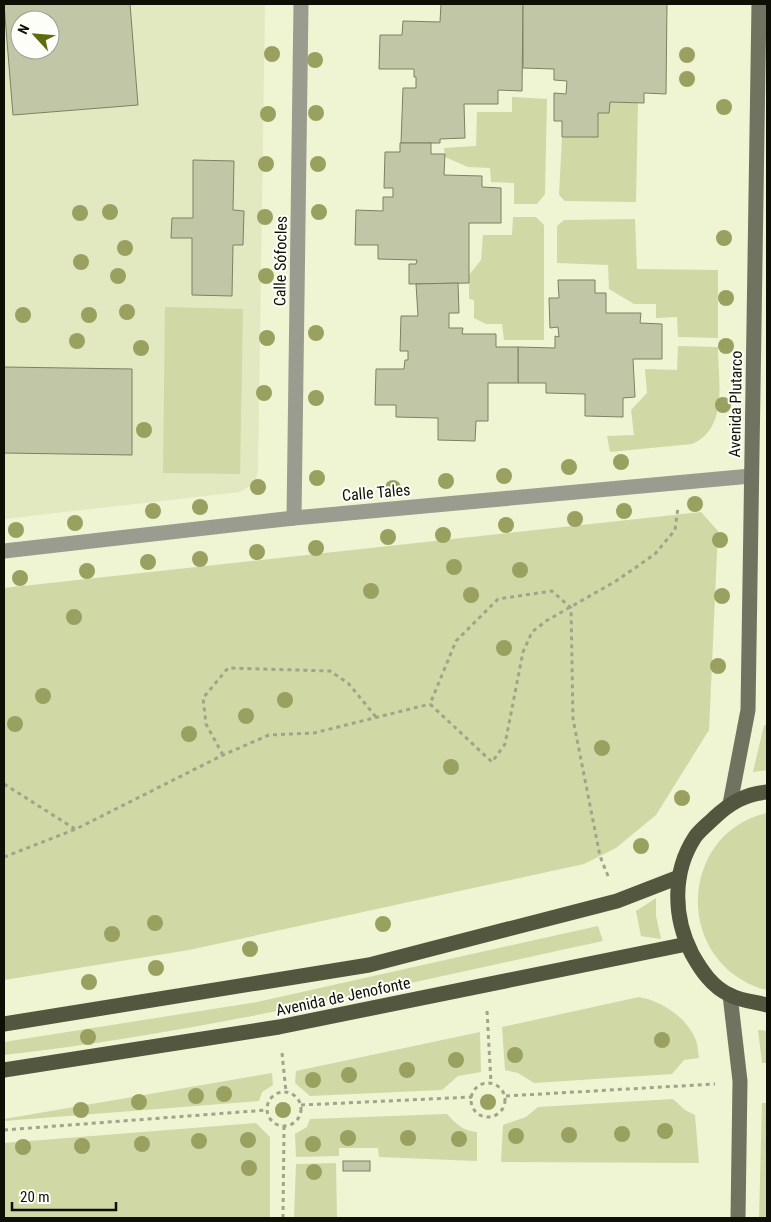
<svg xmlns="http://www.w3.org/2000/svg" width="771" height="1222" viewBox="0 0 771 1222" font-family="'Roboto Condensed',sans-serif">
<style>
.built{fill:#e2e8c0;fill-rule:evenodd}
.green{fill:#d0d8a5}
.building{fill:#c1c7a6;stroke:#7c8163;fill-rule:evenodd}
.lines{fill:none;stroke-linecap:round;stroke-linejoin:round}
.path{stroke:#a0a48a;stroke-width:3;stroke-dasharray:4 4;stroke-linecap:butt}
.street{stroke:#999c8e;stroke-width:15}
.secondary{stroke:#707360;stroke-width:15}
.primary{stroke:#53573f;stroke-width:15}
.tree{fill:#9aa05f}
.labels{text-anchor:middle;stroke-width:4;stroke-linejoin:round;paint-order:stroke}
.street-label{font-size:16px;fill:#0e1005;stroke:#fdfef8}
</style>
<rect width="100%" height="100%" fill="#eff4d3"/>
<!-- built -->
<path class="built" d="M4,4H265L258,472L254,484L240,492L4,519ZM20,20H50V50H20Z"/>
<!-- green -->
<g class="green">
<path d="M512,97L547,99L545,194L537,204H514V183L491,182L490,168L468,167L445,157L444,148L476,146L477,112H512Z"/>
<path d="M610,102L638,103L636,202L565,201L559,195L562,137H597L598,113Z"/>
<path d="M513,217H536L544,225V340H504L502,324H486L474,318V300L469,299V275L481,260L483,235H512Z"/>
<path d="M635,219L637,269L718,270V338L678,337L677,317L656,318V304H634L609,289L608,265L557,263V226L564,220Z"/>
<path d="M165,307L243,309L240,474L163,473Z"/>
<path d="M678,346L718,347C718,381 729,428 692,444L610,452L607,436L634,435L631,410L647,393L645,369L677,370Z"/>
<path d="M701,512L718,531L709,730L656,815L616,848L584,864L189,950L4,980V588Z"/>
<path d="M764,725H767V770L753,772Z"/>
<path d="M767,813V990C755,988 743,981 733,974C674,928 692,829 767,813Z"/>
<path d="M656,898V916L661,939L641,936L636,911Z"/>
<path d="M598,926L603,941C404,984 206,1032 4,1055V1042L257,1002Z"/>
<path d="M639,997C661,1001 685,1016 695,1038C698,1044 698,1052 699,1058L684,1060L672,1074L534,1083L518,1073L505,1070L502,1027Z"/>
<path d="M758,1030L767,1031V1063H762Z"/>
<path d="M480,1032L481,1072L458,1076L442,1090L310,1096L295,1083L296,1071Z"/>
<path d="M272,1073L273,1085L262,1092L259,1101L4,1121V1119Z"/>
<path d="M673,1099L685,1110L695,1115L699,1163L501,1162L503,1125L526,1117L538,1107Z"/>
<path d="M762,1103H767V1218H759Z"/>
<path d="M447,1114C456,1124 463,1131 477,1132V1161L379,1157L378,1148H339V1156L296,1157L295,1134L307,1127L310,1119Z"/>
<path d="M256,1123L270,1137V1218H4V1143Z"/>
<path d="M336,1163L337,1218H294L296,1164Z"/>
</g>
<!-- building -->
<g class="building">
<path d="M4,4H130L138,105L13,115ZM20,20H50V50H20Z"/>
<path d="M441,4H523L522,91L498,90V104H464L465,138L440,139V143H401L403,88H416V77H414V69H379L380,35H402L403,21L440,22Z"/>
<path d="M523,4H667L666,94L644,93V103L610,102L609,113H598V137H562V121H554V93L566,94L567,81L554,80V69L523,68Z"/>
<path d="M400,143H431V154H445L444,175L482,176V187L501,188V223H469V283L409,284V264H416L417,260L378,259V245H355L356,210L383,211V197H393V188H384L385,152H400Z"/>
<path d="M193,160L234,161L233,210L244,211L243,245H233L232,296L192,295V238H171L172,218H193Z"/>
<path d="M558,280H595V293H606V313H641L640,323L662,324V359H633L635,397L623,398V417L585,416V394L546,393V383H518V347L555,348V336L559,337L558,327L550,328L549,298H559Z"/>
<path d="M458,283L459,313H449V328H463L462,334H496V347H518V383H488V421H476L475,441L438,440V418L396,417V405H375L376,369H404L405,360H408V351H400L401,316H418L416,284Z"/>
<path d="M4,367L132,369V455L4,453Z"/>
<rect x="343" y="1161" width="27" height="10"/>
</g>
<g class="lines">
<!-- path -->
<g class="path">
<path d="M223,755L206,724L203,698L228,668L330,671L348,683L376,717"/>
<path d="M4,784L75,829"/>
<path d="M4,857L76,829L223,755L269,735L314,733L430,704"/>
<path d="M608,876L600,856L573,719L571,608L552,591L498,599L456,641L430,704L492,762L505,744L523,652L532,632L546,621L616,581L655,554L675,530L678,507"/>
<path d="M487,1011L491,1083"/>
<path d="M282,1053L286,1092"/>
<circle cx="488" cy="1100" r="17"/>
<circle cx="284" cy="1109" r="17"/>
<path d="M506,1096L715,1084"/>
<path d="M301,1105L472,1097"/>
<path d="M4,1130L267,1110"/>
<path d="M283,1218L284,1127"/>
</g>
<!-- street -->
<g class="street">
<path d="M294,518L301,4"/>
<path d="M4,551L294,518L751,476"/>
</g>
<!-- secondary -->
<g class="secondary">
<path d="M730,804L748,710L759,4"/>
<path d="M730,995L740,1081L738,1218"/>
</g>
<!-- primary -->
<g class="primary">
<path d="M767,792C745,794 730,803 714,818C708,824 700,830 695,837C672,872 673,917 692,954C701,970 712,987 730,995C741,1001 756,1002 767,1005"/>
<path d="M4,1024L369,965L617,901L679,877"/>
<path d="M4,1070L279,1027L687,944"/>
</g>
</g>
<!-- trees -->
<g class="tree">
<circle cx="272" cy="54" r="8"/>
<circle cx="687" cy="55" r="8"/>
<circle cx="315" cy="60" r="8"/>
<circle cx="687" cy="79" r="8"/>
<circle cx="724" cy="107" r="8"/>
<circle cx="316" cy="113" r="8"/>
<circle cx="268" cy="114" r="8"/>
<circle cx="266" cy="164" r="8"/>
<circle cx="318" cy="164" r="8"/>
<circle cx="110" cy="212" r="8"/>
<circle cx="319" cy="212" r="8"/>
<circle cx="80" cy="213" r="8"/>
<circle cx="265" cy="217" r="8"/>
<circle cx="724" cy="238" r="8"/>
<circle cx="125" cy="248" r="8"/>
<circle cx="81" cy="262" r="8"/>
<circle cx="118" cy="276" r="8"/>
<circle cx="266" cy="276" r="8"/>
<circle cx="726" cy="298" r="8"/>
<circle cx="127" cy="312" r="8"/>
<circle cx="23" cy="315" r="8"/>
<circle cx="89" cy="315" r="8"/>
<circle cx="316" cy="333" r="8"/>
<circle cx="267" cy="338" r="8"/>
<circle cx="77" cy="341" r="8"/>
<circle cx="726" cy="346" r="8"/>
<circle cx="141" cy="348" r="8"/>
<circle cx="264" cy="393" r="8"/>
<circle cx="316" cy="398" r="8"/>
<circle cx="723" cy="405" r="8"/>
<circle cx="144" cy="430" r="8"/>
<circle cx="621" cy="462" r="8"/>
<circle cx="569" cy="467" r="8"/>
<circle cx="504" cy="476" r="8"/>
<circle cx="317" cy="478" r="8"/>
<circle cx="446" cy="481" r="8"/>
<circle cx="258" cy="487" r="8"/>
<circle cx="393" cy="488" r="8"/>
<circle cx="695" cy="504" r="8"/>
<circle cx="200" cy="507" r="8"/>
<circle cx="153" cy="511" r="8"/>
<circle cx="624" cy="511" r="8"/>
<circle cx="575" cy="519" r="8"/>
<circle cx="75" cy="523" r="8"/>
<circle cx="506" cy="525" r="8"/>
<circle cx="16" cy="530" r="8"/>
<circle cx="443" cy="535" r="8"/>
<circle cx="388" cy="537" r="8"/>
<circle cx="720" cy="540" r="8"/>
<circle cx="316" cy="548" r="8"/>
<circle cx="257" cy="552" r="8"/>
<circle cx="200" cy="559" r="8"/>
<circle cx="148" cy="562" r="8"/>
<circle cx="454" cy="567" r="8"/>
<circle cx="520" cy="570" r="8"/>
<circle cx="87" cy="571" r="8"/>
<circle cx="20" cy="578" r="8"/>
<circle cx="371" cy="591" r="8"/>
<circle cx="471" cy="595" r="8"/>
<circle cx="722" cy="596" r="8"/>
<circle cx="74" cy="617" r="8"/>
<circle cx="504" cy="648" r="8"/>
<circle cx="718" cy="666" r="8"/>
<circle cx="43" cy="696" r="8"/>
<circle cx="285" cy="700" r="8"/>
<circle cx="246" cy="716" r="8"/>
<circle cx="15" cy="724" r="8"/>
<circle cx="189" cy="734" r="8"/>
<circle cx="602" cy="748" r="8"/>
<circle cx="451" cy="767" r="8"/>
<circle cx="682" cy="798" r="8"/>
<circle cx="641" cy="846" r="8"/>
<circle cx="155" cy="923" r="8"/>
<circle cx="383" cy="924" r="8"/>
<circle cx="112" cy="934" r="8"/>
<circle cx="250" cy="949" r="8"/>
<circle cx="156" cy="968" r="8"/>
<circle cx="89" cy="982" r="8"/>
<circle cx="88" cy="1037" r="8"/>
<circle cx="662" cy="1040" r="8"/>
<circle cx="515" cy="1055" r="8"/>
<circle cx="456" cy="1060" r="8"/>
<circle cx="407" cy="1070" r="8"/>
<circle cx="349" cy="1075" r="8"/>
<circle cx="313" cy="1080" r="8"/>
<circle cx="224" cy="1094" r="8"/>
<circle cx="196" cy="1096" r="8"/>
<circle cx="139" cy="1102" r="8"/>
<circle cx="488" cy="1102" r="8"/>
<circle cx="81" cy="1110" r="8"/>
<circle cx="283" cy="1110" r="8"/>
<circle cx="665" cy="1131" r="8"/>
<circle cx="622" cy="1134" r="8"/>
<circle cx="569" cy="1135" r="8"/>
<circle cx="516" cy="1136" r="8"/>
<circle cx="348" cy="1138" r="8"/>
<circle cx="408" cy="1138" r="8"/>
<circle cx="459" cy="1139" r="8"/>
<circle cx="248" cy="1140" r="8"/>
<circle cx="199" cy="1141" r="8"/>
<circle cx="142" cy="1144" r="8"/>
<circle cx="313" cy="1144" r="8"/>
<circle cx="82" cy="1146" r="8"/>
<circle cx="23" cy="1147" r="8"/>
<circle cx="249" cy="1168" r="8"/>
<circle cx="314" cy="1172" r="8"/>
</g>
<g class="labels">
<!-- street labels -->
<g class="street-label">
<text transform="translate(280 261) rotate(-89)" y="6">Calle Sófocles</text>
<text transform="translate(735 404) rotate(-89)" y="6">Avenida Plutarco</text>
<text transform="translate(376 492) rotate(-5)" y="6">Calle Tales</text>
<text transform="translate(343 996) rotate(-12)" y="6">Avenida de Jenofonte</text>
</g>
</g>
<!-- border -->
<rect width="771" height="1222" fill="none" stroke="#0e1005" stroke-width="10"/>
<!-- north arrow -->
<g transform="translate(35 35) rotate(296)"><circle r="24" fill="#fdfef8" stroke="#9d9f97"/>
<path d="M0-4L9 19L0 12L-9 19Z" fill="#626a0e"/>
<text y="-8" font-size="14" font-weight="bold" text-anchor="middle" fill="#0e1005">N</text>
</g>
<!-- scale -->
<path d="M12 1202v8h104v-8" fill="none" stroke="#0e1005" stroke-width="2.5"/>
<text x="20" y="1202" font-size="15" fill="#0e1005" stroke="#fdfef8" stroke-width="4" paint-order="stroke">20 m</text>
</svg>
